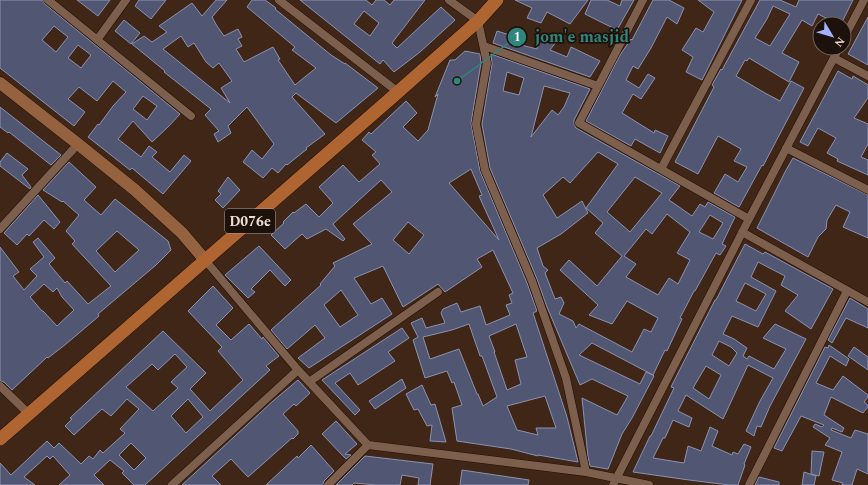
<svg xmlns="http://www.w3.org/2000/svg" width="868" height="485" font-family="Spectral,serif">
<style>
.building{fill:#515773;stroke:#8b91b0;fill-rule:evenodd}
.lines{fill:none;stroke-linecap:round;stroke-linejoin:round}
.street-casing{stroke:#250e02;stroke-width:9}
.secondary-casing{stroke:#250e02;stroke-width:13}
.primary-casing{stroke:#250e02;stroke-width:14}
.street{stroke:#7d5f4e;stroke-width:8}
.secondary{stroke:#95623f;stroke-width:12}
.primary{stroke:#ae6531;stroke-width:13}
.labels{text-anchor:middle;stroke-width:3.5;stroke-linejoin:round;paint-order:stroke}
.shield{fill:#1d120b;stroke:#afa097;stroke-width:1}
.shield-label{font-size:14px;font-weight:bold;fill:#eeddd3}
.leader{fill:none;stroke:#30857d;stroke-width:1.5}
.callout-dot{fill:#30857d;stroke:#1d120b;stroke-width:1.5}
.mark-label{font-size:12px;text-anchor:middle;font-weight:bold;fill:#fff}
.callout-label{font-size:16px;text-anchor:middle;font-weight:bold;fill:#30857d;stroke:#1d120b;stroke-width:3.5;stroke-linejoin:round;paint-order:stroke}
</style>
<rect width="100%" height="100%" fill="#3f2616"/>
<path class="building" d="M0,0H43L45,4L180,114L168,127L152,142L133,121L118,139L141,157L149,146L157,152L152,157L170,172L184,155L191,161L163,194L132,168L130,170L88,137L98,124L99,125L113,106L126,92L113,81L97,101L79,87L68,99L85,112L74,126L0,68ZM54,26L68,37L56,52L42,40ZM78,45L91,55L81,68L68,58ZM143,96L157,106L147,120L133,109Z
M77,0H110L98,16Z
M139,0H166L151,19L135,6Z
M216,0H227L212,17L217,26L224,36L238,29L242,37L238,39L242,46L236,49L244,62L273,47L280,59L278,60L295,85L316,68L292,50L295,47L247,7L252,0H265L276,8L275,9L331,55L345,64V63L378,88L336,123L296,93L292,97L325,134L306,148L307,149L287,165L286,164L278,173L272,168L263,178L243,162L252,150L262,159L274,144L247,107L228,126L231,133L218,142L214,134L219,131L205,115L211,109L164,72L165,71L132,44L144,36L152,42L167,32L159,26L192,3L202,16ZM181,36L188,47L194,43L206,62L213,68L219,63L232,81L221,88L230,103L163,49Z
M300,0H366L372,5L376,0H384L390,5L394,0H425L392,43L397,48L441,7L455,20L420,52L394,72L383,60L380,64ZM364,11L379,23L370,36L354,24Z
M515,0H588L570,24L547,12L541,23L527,18L532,8Z
M591,0H607L620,6L622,0H634L617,30L585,14Z
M653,0H669L684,8L677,24L667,17L651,48L638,69L633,66L626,80L639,88L648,74L655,78L641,99L633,94L622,113L654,133L655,130L668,136L660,153L635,139L631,146L586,121L620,55L631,39L632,40Z
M698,0H742L702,80L686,72L693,57L682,50L696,28L703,32L714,12Z
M760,0H780L796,7L799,0H853L841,24H838L818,14L812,26L802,20L782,53L799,62L789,82L749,58L747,61L745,60L736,76L765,93L780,101L791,81L804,88L763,166L762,165L739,207L714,193L725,174L738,182L747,167L734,161L741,149L718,136L698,174L675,162L714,87L712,85L721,69L722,70ZM773,6L790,14L770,46L755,38L767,19Z
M868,17V65L848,54Z
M124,20L140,33L131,44L115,31Z
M497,31L523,39L521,45L537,49L538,42L545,34L556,42L550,50L567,57L571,47L600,61L590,77L493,43Z
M465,51L480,54L481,63L471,123L480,171L527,283L537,311L533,313L567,417L578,462L538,455V456L511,449L457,441L452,408L462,405L454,382L452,383L447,371L425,378L413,340L418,337L411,323L422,318L426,328L445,323L441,313L443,309L457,303L461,312L480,306L486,325L510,315L506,305L512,303L509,295L513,293L493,250L477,259L482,267L445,292L438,284L403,307L383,266L354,278L371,304L382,298L392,314L309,368L298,358L325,338L315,325L287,349L271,330L321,285L320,284L335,266L333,263L372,244L353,224L392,192L381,180L333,224L345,239L343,241L326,229L307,239L302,234L285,249L271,235L284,223L283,222L293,212L294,213L306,204L319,217L333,203L319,187L343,165L359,182L380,164L372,155L376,152L362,140L369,132L371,134L406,101L417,113L403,127L418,141L428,130L438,94L435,97L450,60H455ZM471,169L482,195L479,196L499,240L449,183ZM408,222L424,235L409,254L393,240ZM341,290L358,315L340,327L324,305ZM469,324L480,356H482L497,397L483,406L478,394H477L459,349L430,359L423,337L452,330ZM516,324L527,357L515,360L521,384L507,390L494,352H495L489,336ZM545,396L556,428H536L538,435L517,430L507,406Z
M491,54L590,89L574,120V124L576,128L680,186L669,200L692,216L700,204L705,207L708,202L735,217L722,244L726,246L720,255L716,253L695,291H694L680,318L682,319L667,351L665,350L653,375L654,376L632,418L622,434L608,469L590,466L588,457L582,398L617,415L628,396L592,379L580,385L547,307L537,279L490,168L482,124L492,64ZM507,72L524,78L519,95L503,91ZM544,86L570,93L564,107L558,115L552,110L531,137ZM598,152L618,164L586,208L603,223L595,233L622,256L597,286L569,260L560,270L598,305L589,315L612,324L627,301L658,318L651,332L644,329L632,352L579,324L576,328L573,321L559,314L564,303L561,297L555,299L545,273L548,270L543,266L537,248L561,234L588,213L582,201L557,218L543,195L563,177L570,183ZM635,177L662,193L630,232L607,212ZM667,214L690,232L677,253L690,260L678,284L669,278L658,295L626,277L636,264L624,256L646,229L652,234ZM710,215L723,223L713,239L699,232ZM592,343L653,375L646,372L640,384L579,355Z
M838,71L852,79L853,76L868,85V98L854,118L868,124V144L861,157L868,160V175L837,161L838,159L827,153L836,138L818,128L808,146L800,142Z
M0,107L61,155L51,165L9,132L8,133L0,127Z
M7,153L28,169L22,175L31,187L30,189L0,166V162Z
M793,158L868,195V238L843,227L850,212L836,205L827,220L826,229L818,237L808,257L757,228L785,172Z
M69,162L96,187L84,200L101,215L115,199L168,241L171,250L156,265L98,314L99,316L66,344L48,358L47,357L12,390L4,382L0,381V247L19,272L13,276L24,290L37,276L30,269L44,257L33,242L38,238L55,258L49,264L65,283L67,281L88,304L111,286L72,244L75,241L66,231L79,215L63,201L62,202L43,190ZM117,231L139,250L115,272L96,251ZM44,284L53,292L57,288L62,297L74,310L57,326L43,311H42L30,297Z
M228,177L240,190L223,208L215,200L221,194L218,191Z
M38,195L60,222L54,229L44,220L29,236L27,234L17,245L4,233Z
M745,244L763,254L765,252L833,289L811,329L785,311L798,295L781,285L785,276L758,262L751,277L776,291L758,327L732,316L723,334L734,339L747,348L743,356L747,359L749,356L774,369L786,349L763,338L775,324L806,339L770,406L761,427L757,426L754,436L746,431L760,401L773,378L748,365L723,419L686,395L678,411L692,418L689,427L673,420L665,438H663L653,458L684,463L688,446L701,451L710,427L718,431L712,446L732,455L733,452L738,454L744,444L751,447L744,464L745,465L738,485H729L689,480L633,472L650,436H651L674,388L671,387L715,300H716ZM745,283L766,294L756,311L736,301ZM719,341L731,347L737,353L729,366L712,355ZM706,366L721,375L709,399L693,388Z
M259,246L291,280L285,286L270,270L251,289L255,292L248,298L225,275Z
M213,286L233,308L216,325L231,340L249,324L262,339L263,337L279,356L266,366L270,370L145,485H134L122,473L124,471L110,460L94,475L104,485H59L70,475L53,456L50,459L47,456L24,477L35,485H0V463L11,475L47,441L54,448L59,443L81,464L89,456L93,459L100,450L103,453L125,433L120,429L139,409L127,399L111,416L102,409L74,435L65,426L72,419L70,418L163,331L206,373L190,389L210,411L243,380L218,351L222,347L188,311ZM175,354L187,367L171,382L178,388L153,411L126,387L152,364L158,370ZM188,399L203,417L186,433L171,416ZM131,443L146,458L134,470L119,455Z
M850,298L868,309V328L846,318L832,343L828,340Z
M402,328L409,338L388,352L395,361L358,385L350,373L335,383L360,410L355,415L322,380Z
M829,345L849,359L846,366L830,356L816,383L833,390L843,376L868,395V397L864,402L868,405V407L863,413L831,397L824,415L844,428L842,432L832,428L831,430L851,438L855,430L868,434V474L857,469L852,485H842L843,483L832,480L842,452L825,445L830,438L813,427L815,424L822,427L824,425L801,416L782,451L774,448L825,347L828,348Z
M854,347L868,357V370L848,356Z
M402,379L406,388L375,409L369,401Z
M298,380L310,393L296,406L294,404L283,414L298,431V434L293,439L292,438L248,477L231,459L212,476L221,485H182L273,401Z
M422,385L431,405L435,404L446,442L430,441L432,425L427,426L418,409L414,410L406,394Z
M336,421L357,444L345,454L351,455L346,459L322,434Z
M311,445L334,471L324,481L323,485H266L297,456L298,458Z
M812,451L824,452L819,476L811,474Z
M365,456L433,464L430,485H418L419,478L402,475L400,485H377L354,483L352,485H336Z
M462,470L529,480L528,485H460Z
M804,472L816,476L814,485H802Z
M759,477L779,482V485H755Z"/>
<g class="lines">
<g class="street-casing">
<path id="street" d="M48,0L191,116
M279,0L398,92
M449,0L478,21L487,63L476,124L485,170L532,281L566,378L586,472
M643,0L579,123L749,219
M844,38L864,0
M97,40L126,0
M484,46L598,86
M834,58L868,76
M786,148L868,190
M661,169L751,0
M0,229L78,144
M742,232L868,302
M205,260L298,370L368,445L586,472L649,485
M309,382L438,292
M0,386L29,414
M172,485L298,370
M328,485L368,445
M613,485L749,219L839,48
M749,485L847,291"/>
</g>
<g class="secondary-casing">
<path id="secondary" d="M0,83L78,144L135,190L182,233L205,260"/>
</g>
<g class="primary-casing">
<path id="primary" d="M0,439L398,92L478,21L497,0"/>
</g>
<use href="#street" class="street"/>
<use href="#secondary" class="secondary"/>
<use href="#primary" class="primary"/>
</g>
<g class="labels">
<rect class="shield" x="225" y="209" width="50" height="24" rx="3"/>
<g class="shield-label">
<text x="250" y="226">D076e</text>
</g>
</g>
<path class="leader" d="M457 81L517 37"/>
<g class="callout-dot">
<circle cx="457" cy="81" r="4"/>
<circle cx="517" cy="37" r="10"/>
</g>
<g class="mark-label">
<text x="517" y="41">1</text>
</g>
<g class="callout-label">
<text x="582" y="42">jom'e masjid</text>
</g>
<g transform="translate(832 36) rotate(128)"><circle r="19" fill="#1d120b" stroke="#71635b"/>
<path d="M0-3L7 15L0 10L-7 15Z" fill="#a4b2fc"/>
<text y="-6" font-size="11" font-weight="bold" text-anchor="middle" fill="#eeddd3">N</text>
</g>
</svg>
